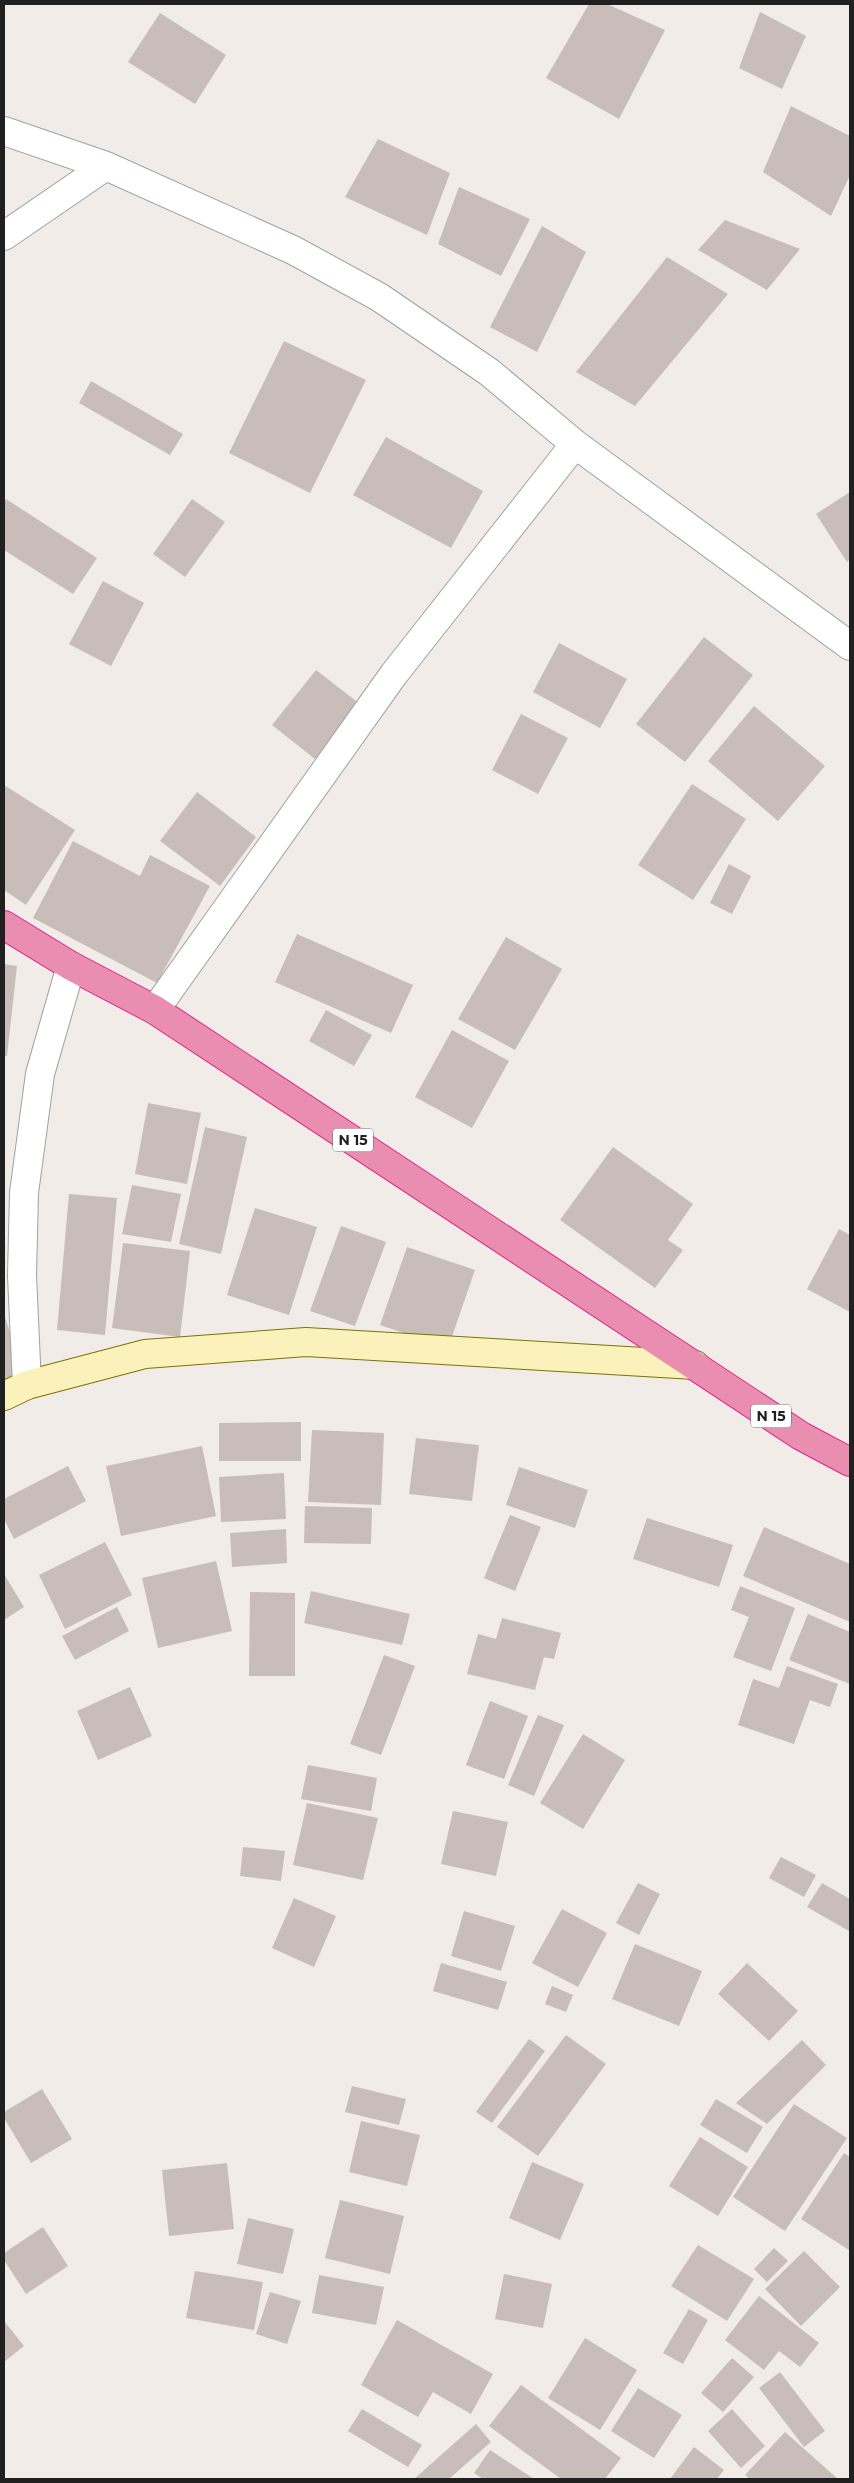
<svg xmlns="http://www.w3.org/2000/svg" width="854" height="2483" font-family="Montserrat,sans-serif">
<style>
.building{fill:#c9bdba}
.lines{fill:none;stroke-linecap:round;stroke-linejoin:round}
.street-casing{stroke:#a1a1a1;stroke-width:30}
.secondary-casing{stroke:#7c7203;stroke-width:30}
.highway-casing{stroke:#df2488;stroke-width:30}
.street{stroke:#fff;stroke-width:28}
.secondary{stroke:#fbf2bb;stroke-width:28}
.highway{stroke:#e98eb0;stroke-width:28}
.labels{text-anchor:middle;stroke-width:5;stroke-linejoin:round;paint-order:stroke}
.shield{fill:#fff;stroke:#636363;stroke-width:1}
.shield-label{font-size:14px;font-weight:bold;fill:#202020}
</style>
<rect width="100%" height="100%" fill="#f1ece7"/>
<path class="building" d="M589,4H607L665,30L619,119L546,78Z
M760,12L806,36L782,89L739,68Z
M160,13L226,55L195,104L128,62Z
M791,106L850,136V175L831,216L763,172Z
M378,139L450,173L427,235L345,197Z
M459,187L530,219L501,276L438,244Z
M725,220L800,249L767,290L698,250Z
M542,226L586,252L537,352L490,327Z
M667,257L728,294L635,406L576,372Z
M284,341L366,380L310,493L229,453Z
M91,381L183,434L170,455L79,403Z
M386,437L483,491L451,548L353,495Z
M850,492V559L847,562L816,514Z
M6,499L97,558L73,594L4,550V502Z
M192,499L225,522L185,577L153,554Z
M103,581L144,603L111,666L69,644Z
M704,637L753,675L685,762L636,724Z
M559,643L627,679L600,728L533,692Z
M316,670L360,704L315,759L272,725Z
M754,706L825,766L778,821L708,761Z
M521,714L568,738L538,794L492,770Z
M692,784L746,819L693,900L638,865Z
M4,785L75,830L26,905L4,890Z
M197,792L256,837L220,886L160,841Z
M73,841L140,876L150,855L210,886L157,983L33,918Z
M729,864L751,876L732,914L710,903Z
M297,934L413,985L391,1033L275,982Z
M506,937L562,969L515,1050L458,1019Z
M4,964L17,966L7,1056H4Z
M326,1010L372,1035L354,1066L309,1041Z
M452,1030L509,1061L472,1128L415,1097Z
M148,1103L201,1113L187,1184L135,1174Z
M205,1127L247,1137L221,1254L179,1244Z
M613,1147L693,1204L668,1240L683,1250L655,1288L560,1220Z
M132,1185L181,1194L171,1242L122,1234Z
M69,1194L117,1198L105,1335L57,1330Z
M255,1208L317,1227L289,1315L227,1295Z
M341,1226L386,1242L355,1326L310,1311Z
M839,1229L850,1235V1312L807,1289Z
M123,1243L190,1251L180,1337L112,1328Z
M407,1247L475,1270L448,1348L380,1325Z
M4,1314L23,1372L4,1379Z
M301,1422V1461H219V1423Z
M312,1430L384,1433L381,1505L308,1502Z
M416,1438L479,1445L472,1501L409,1494Z
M202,1446L216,1516L121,1536L106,1466Z
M68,1466L86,1501L14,1539L4,1519V1499Z
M519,1467L588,1490L575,1528L506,1505Z
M284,1473L286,1519L221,1522L219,1477Z
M305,1506L372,1508L371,1544L304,1543Z
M510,1515L541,1527L515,1591L484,1578Z
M647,1518L733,1545L719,1587L633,1559Z
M764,1527L850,1564V1622L743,1576Z
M286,1529L287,1563L232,1567L230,1533Z
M105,1542L132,1595L65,1629L39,1575Z
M216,1561L232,1631L158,1648L142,1578Z
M4,1574L24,1607L4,1620Z
M740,1586L795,1608L771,1671L733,1657L749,1617L731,1610Z
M311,1591L410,1614L402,1645L304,1623Z
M250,1592L295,1593V1676H249Z
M117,1607L129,1631L75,1660L62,1636Z
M808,1614L850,1632V1684L789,1660Z
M502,1618L561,1633L554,1659L544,1657L535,1690L467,1674L478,1634L496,1639Z
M384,1655L415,1666L381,1755L350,1744Z
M787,1666L838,1684L830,1707L810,1700L794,1744L738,1725L753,1679L779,1688Z
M130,1687L152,1736L98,1760L77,1711Z
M490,1701L528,1716L504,1779L466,1765Z
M538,1715L564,1725L534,1796L508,1785Z
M583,1734L625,1760L583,1829L540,1803Z
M308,1765L377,1778L371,1811L301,1799Z
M307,1803L378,1818L363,1880L293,1865Z
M453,1811L508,1822L496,1876L441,1864Z
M243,1847L285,1851L281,1881L240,1876Z
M781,1857L816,1875L804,1897L769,1878Z
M638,1883L660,1894L639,1935L616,1923Z
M822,1883L850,1899L849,1931L807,1907Z
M294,1898L336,1916L314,1967L272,1948Z
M562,1909L607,1933L578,1987L532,1963Z
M464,1911L515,1926L501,1971L451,1956Z
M635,1944L702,1971L679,2026L612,1999Z
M441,1963L507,1982L498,2010L433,1991Z
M747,1963L798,2011L769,2041L718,1994Z
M552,1986L573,1995L566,2012L545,2004Z
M566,2035L606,2064L538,2156L497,2127Z
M529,2039L545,2051L492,2123L476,2112Z
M802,2040L826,2065L767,2124L736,2103Z
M352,2086L406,2099L399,2125L345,2112Z
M42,2089L72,2139L31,2163L4,2118V2112Z
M716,2099L763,2127L747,2153L700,2125Z
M794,2104L847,2138L785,2231L733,2197Z
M361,2121L420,2135L407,2186L349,2172Z
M700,2137L748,2167L718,2216L669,2186Z
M844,2153L850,2157L849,2250L801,2219Z
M532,2162L584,2184L560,2240L509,2218Z
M227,2163L234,2229L169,2236L162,2170Z
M340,2200L404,2216L390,2274L325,2258Z
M248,2218L294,2229L283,2274L237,2264Z
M43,2227L68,2266L26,2294L4,2260V2253Z
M698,2245L754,2279L727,2321L671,2286Z
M774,2248L788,2261L767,2282L754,2269Z
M804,2251L840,2287L801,2326L765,2289Z
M195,2271L263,2282L254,2330L186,2318Z
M504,2274L552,2284L543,2328L495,2319Z
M319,2275L384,2287L376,2325L312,2313Z
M270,2292L301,2301L287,2344L256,2334Z
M759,2296L819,2343L800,2367L779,2351L764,2370L725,2340Z
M689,2309L708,2320L683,2364L663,2353Z
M397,2320L493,2374L471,2414L433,2392L418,2417L361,2385Z
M4,2321L24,2346L4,2362Z
M585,2338L637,2370L600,2430L548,2398Z
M732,2358L754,2377L723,2412L701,2393Z
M780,2372L825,2431L804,2447L759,2388Z
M521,2385L621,2458L605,2479H561L489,2426Z
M638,2388L682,2415L654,2458L611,2431Z
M362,2409L422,2445L408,2467L348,2431Z
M732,2409L765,2446L741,2468L708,2431Z
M476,2424L491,2442L449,2479H414Z
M785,2432L838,2479H750L745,2475Z
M694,2447L724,2470L717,2479H670Z
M490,2450L534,2479H483L474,2473Z"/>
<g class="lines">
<g class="street-casing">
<path id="street" d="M4,131L106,166L293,250L379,297L489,372L575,444L850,646
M4,236L106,166
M155,1010L394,674L575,444
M27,1385L22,1276L24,1193L40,1074L71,966"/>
</g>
<g class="secondary-casing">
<path id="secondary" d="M4,1396L27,1385L145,1354L306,1342L695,1365"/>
</g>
<g class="highway-casing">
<path id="highway" d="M4,925L71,966L155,1010L801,1436L850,1462"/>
</g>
<use href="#street" class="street"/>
<use href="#secondary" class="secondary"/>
<use href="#highway" class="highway"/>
</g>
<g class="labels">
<g class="shield">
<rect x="333" y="1128.5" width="40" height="23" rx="4"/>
<rect x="751" y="1404.5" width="40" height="23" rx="4"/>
</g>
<g class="shield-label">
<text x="353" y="1145">N 15</text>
<text x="771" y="1421">N 15</text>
</g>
</g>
<rect width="854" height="2483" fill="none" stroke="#202020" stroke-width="10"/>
</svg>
